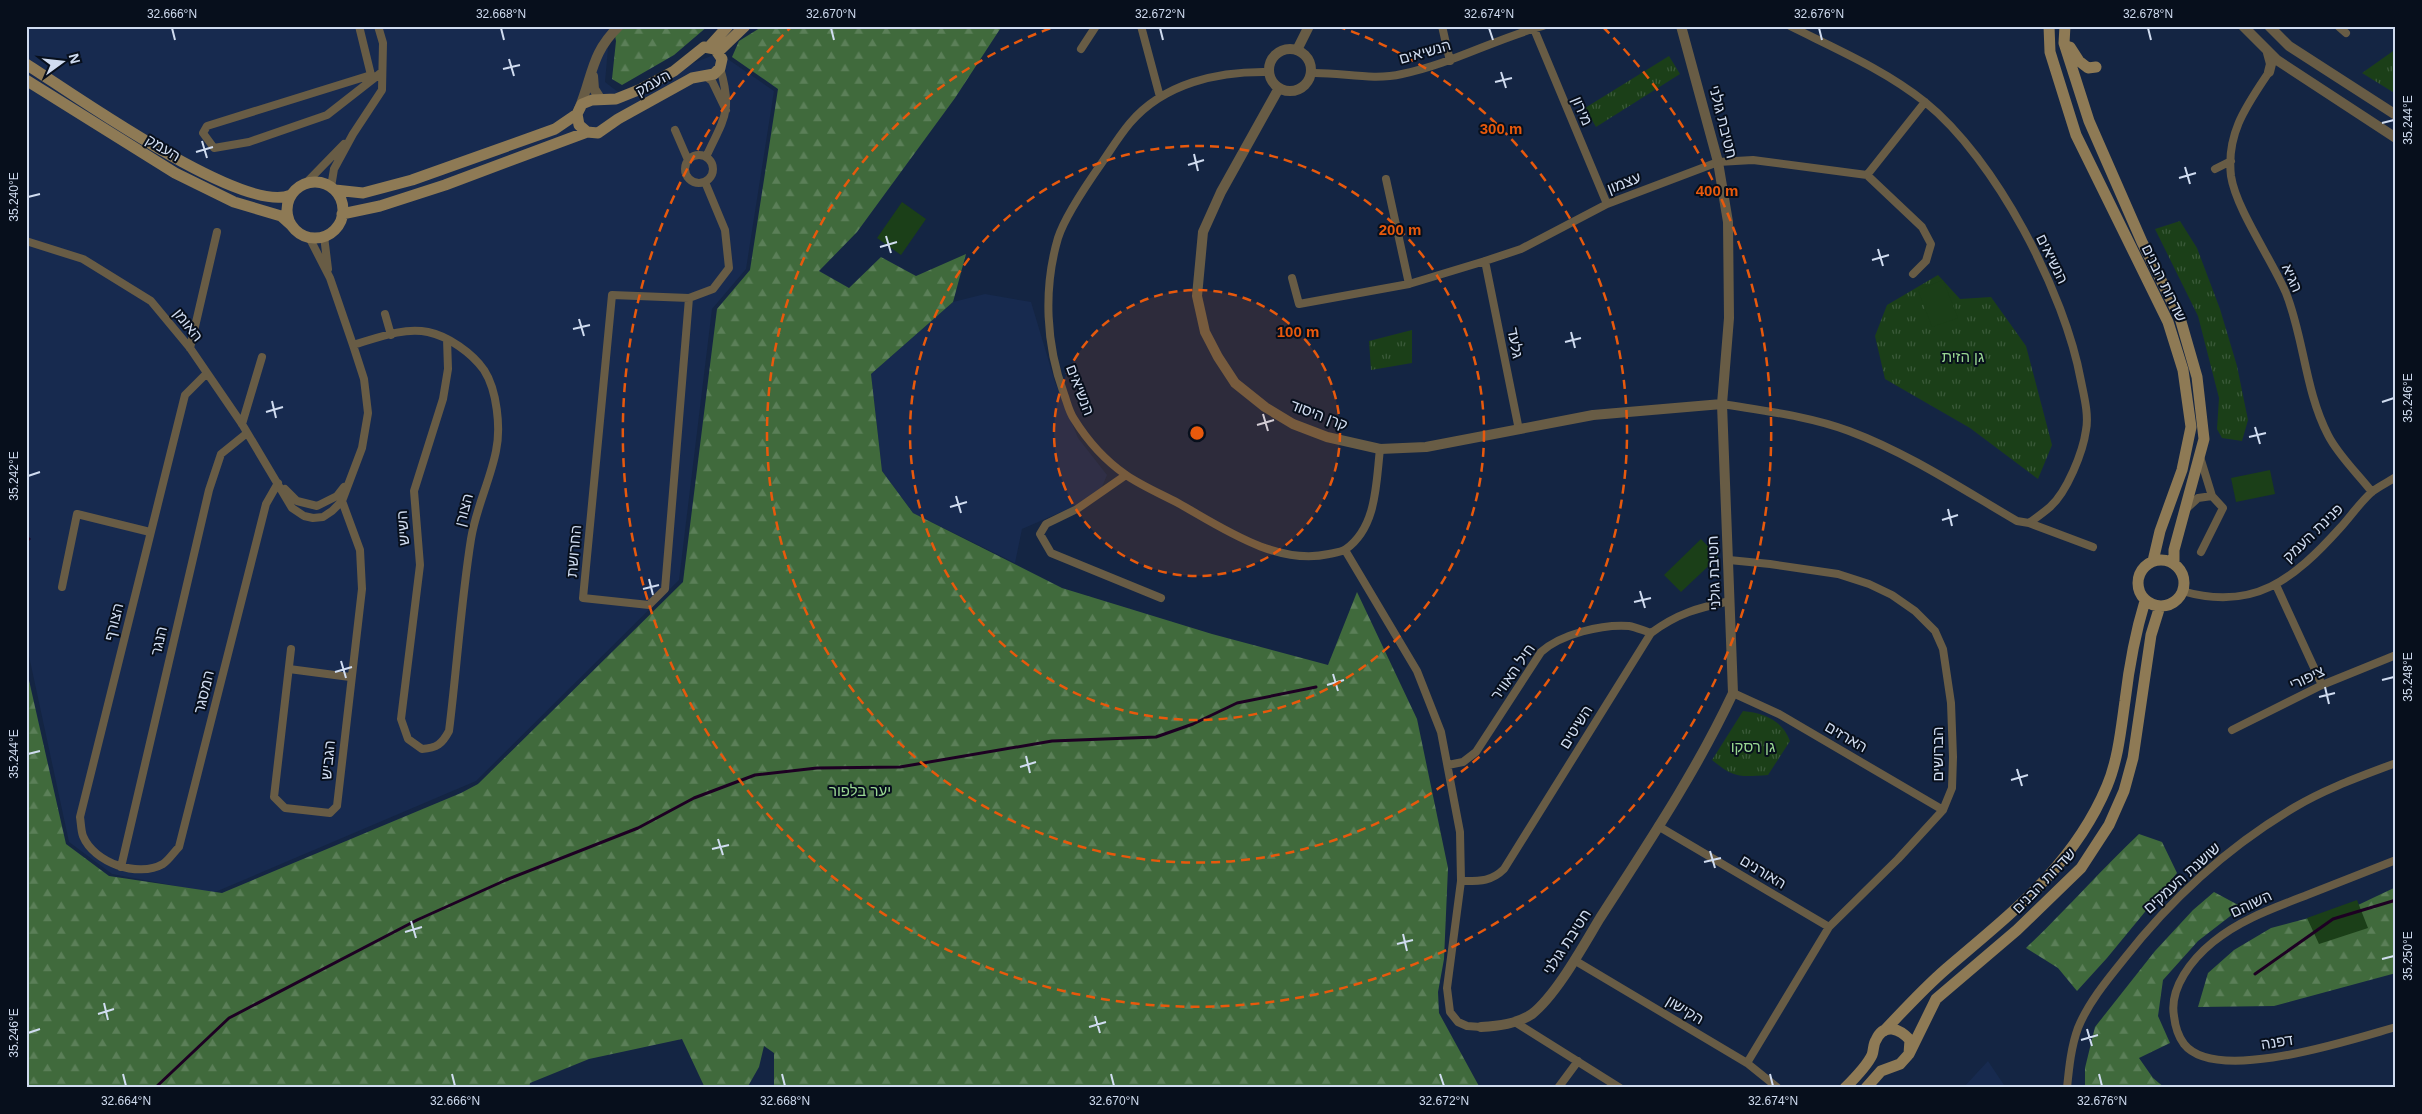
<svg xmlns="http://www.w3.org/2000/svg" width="2422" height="1114" font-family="Arial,Heebo,sans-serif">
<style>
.built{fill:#172a4f}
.grass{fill:url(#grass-tufts)}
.forest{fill:url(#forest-firs)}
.garden{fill:#1b3f18}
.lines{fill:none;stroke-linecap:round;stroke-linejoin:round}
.stream{stroke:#1d0022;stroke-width:3}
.minor{stroke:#685c45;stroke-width:8}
.tertiary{stroke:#685c45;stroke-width:10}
.secondary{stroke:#8e7a55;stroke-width:11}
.ticks{fill:none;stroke:#d0dcf0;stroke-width:2}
.ring{fill:none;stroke:#e8590c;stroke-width:2.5;stroke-dasharray:9 6}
.labels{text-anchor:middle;stroke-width:4;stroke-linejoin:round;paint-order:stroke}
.street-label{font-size:15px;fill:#d0dcf0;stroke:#070f1c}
.park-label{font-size:15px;fill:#9ad892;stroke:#070f1c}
.centre{fill:#e8590c;stroke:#070f1c;stroke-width:2.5}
.ring-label{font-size:15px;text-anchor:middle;font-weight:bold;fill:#e8590c;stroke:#070f1c;stroke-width:4;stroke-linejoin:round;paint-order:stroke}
.neatline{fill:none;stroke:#d0dcf0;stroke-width:2}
.ticks-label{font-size:12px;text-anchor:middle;fill:#d0dcf0}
</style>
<defs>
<pattern id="grass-tufts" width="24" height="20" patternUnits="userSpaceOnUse" patternTransform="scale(1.25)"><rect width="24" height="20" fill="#1b3f18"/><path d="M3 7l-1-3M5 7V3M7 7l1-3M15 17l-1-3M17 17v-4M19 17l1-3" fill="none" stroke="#3b5a3a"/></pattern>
<pattern id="forest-firs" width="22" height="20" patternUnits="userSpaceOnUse" patternTransform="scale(1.25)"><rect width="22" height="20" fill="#406a3c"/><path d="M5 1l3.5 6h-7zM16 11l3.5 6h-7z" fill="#5b7f58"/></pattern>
</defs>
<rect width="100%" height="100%" fill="#142543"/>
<path class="built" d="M26,26H610L605,82L618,92L719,53L774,91L746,269L712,309L679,580L476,781L213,893L112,874L69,842L26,642Z
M985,294L1031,302L1055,382L1078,438L1107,475L1098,496L1022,529L1015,563L913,513L882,471L871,374L953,302Z
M1988,1061L2006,1088H1963Z"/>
<path class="grass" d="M2396,49V94L2362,73Z
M1669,56L1680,74L1596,127L1585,108Z
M2180,221L2197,248L2220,309L2237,366L2248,420L2242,441L2222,438L2217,429L2219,398L2198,316L2155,229Z
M1938,275L1960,299L1991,297L2026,346L2052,445L2038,479L1970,428L1885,379L1875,336L1887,305Z
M1412,330V363L1371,370L1369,341Z
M1743,711C1764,713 1782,720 1790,741L1768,775C1739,777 1734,778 1712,760Z"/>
<path class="forest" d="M613,26H708L674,55L622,85L612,79L616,41Z
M763,26H1002L955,98L857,232L819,271L849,288L881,257L916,276L966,254L953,302L871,374L882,471L913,513L1062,588L1212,634L1328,665L1357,592L1417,719L1448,868L1444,959L1438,992L1439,1013L1480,1088H774V1053L764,1046L759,1067L747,1088H705L682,1039L589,1059L530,1083L529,1088H26V667L66,844L109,876L222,893L461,793L478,784L683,582L717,309L750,270L778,89L732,57L739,41Z
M2139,834L2162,842L2177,873L2107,958L2077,991L2058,968L2026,948C2065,911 2100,871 2139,834Z
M2396,887V973L2274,1006L2198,1007L2208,973L2234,950L2271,928L2358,905Z
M2214,892L2242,907L2198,941L2163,980L2158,1016L2170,1043L2139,1058L2153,1078L2165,1088H2085V1068L2095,1027L2155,951L2193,910Z"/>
<path class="garden" d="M902,202L926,219L901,255L877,238Z
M1943,280L1958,318L1932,327L1918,290Z
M2270,470L2275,494L2236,502L2231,478Z
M1701,539L1718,557L1681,592L1664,575Z
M2357,900L2368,928L2319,944L2307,918Z"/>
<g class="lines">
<path class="stream" d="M26,538L29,539
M2255,974L2333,919L2396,900
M155,1088L229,1018L417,920L506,880L638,828L694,798L755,775L817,768L900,767L1052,741L1156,737L1193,724L1237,703L1316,687"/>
<path class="minor" d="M359,26L371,75L207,126L203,133L214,148L249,142L327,115L382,72
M1141,26L1160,97
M1442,26L1450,61
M1790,26C1836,49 1885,70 1925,102C1996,159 2065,293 2081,381C2084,396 2089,415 2086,430C2083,452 2067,492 2050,507C2043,513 2036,518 2029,523L2093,547
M2338,26L2346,33
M1534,29L1607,204
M1081,49L1096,26
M1269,72C1218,71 1164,83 1130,123C1119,136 1110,151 1101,164C1087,184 1065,216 1058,238C1043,289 1046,345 1064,394C1067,402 1069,412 1074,419C1087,440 1106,461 1126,475C1142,486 1161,494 1178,503C1221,527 1276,566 1329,554C1334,553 1342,552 1346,549C1377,527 1376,483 1380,449
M2269,72C2247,105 2226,133 2231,176C2236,209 2272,260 2286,293C2304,338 2305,391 2328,435C2338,455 2358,474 2372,492
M1311,73C1341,72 1372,81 1402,74C1451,64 1495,39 1543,26
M704,75L712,81L726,110
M675,130L688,160
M685 169a14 14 0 1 1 28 0a14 14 0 1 1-28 0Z
M706,157C724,118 733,112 720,68
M2215,169L2231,161
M1867,175L1925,102
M1386,179L1409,284
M305,184L344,144
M331,187L334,169L353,134L382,90L383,43L378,26
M324,236L328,269
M26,241L83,259L151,301L190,348L242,424L292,508L304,516L313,518L323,517L332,511L342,501L362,448L368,413L364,379L353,345L330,278L309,237
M1485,261L1519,430
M1292,278L1299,304L1409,284L1485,261L1521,249L1607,204L1718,162L1753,160L1867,175L1922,227L1931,244L1926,261L1913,274
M689,298L665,589L649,605L583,598L612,295L689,298L713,289L729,268L725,230L705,182
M385,314L391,335
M353,345C377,338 403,327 428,332C448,336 472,353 484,370C497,390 501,428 496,451C490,481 476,508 471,539C461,602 457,667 449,731C442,744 437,748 422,749L408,739L401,719L420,565L414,491L443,399L448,369L447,339
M190,348L217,232
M206,374L185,395L80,817C81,823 81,831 83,836C94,863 138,878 163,864C169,860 174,852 179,847L266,504L278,483
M1722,404C1764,411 1809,416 1849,431C1908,453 1962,489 2017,521L2029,523
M242,424L262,357
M2200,457L2212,496
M1126,475L1077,509L1046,524L1040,534L1051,553L1161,598
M285,489L297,501L317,506L337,496L344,487
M2186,509L2198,498L2212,496L2223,508L2201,552
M1345,550L1417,671L1441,732L1460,832L1461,881L1447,988L1450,1012L1458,1022L1467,1026L1481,1027
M1729,560L1770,564L1838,574L1869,584L1892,595L1915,611L1935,631L1943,649L1951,703L1953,757L1952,788L1943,810L1898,859L1829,927L1747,1063
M2276,585L2322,685
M62,587L77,514L150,532
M2182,591C2254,612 2294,579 2340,528C2351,516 2361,501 2373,491C2380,486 2388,482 2396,477
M291,649L274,797L285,808L330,813L337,806L362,589L360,550L342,501
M289,669L350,677
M1733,693L1779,714L1943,810
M2232,730L2322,685L2396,655
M1448,765L1463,762L1476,752L1541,652C1561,634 1602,624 1629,626C1636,627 1644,631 1651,633
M1658,826L1829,927
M2396,860C2366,872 2337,883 2307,895C2274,908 2241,919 2213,942C2192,959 2169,988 2174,1016C2175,1025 2178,1036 2184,1044C2216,1085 2353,1039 2396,1027
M121,867L209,490L221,454L247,433
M1461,881C1479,881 1491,882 1504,869L1651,633C1678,613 1698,608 1730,601
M1574,960L1747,1063L1778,1088
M1515,1022L1620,1088
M1558,1088L1578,1061
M2067,1088C2069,1068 2071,1047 2078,1028C2088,1003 2107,980 2124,959C2171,899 2229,846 2295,807C2327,788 2362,776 2396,763"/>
<path class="tertiary" d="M2243,26L2277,60L2396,138
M2269,26L2289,46L2396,115
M1269 70a21 21 0 1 1 42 0a21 21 0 1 1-42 0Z
M1297,50L1309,26
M2268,53L2271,64L2269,72
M593,76L594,89L601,100
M1279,88L1221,192L1203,232L1197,296L1205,332L1218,357L1235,383L1265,407L1293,424L1327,437L1380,449L1426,447L1593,415L1722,404
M579,109C593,75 591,53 619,26
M1481,1027C1498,1026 1517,1024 1532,1014C1557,994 1583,946 1600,918C1647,845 1696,772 1733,693L1722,404L1729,318L1728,222L1718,162L1681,26"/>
<path class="secondary" d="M2049,26L2050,52L2076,135L2168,322L2183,370L2191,427L2182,470L2160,531L2153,561
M2065,26L2064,43L2089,121L2142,242L2180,318L2197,377L2204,439L2174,550V564
M704,47L715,49L722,59L720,68L714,74L692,78L618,119L598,133L587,132L579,125L577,114L582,104L592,100L616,99L641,89L674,71Z
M709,47L728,26
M2070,47L2079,61L2088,68L2096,67
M718,52L745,26
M26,64C72,93 244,216 291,195
M26,80L175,173L234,202L281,216L291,225
M287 210a28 28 0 1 1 56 0a28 28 0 1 1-56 0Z
M335,190L363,193L412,180L555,129L577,114
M342,214L380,206L445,185L587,132
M2138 583a23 23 0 1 1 46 0a23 23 0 1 1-46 0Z
M1884,1031C1904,1010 1924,988 1946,969C2010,914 2073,867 2107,786C2118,760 2121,729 2125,701C2129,667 2135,634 2145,601
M1909,1054L1936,999L2017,930L2081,868L2109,825L2124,791L2133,758L2151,635L2160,606
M1845,1088C1854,1079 1867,1066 1872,1055C1874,1050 1873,1044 1876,1040C1884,1022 1900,1029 1910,1040L1909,1054L1900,1064L1881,1071L1866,1088"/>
</g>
<path class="ticks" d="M172,28L175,40M501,28L504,40M831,28L834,40M1160,28L1163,40M1489,28L1493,40M1819,28L1822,40M2148,28L2151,40M509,59L514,76M503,69L520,65M1501,72L1506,88M1495,82L1512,78M2382,123L2394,120M202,141L207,158M196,152L213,147M1194,154L1198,171M1188,165L1204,160M2185,167L2190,184M2179,178L2196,173M28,197L40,194M886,236L891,253M880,247L897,242M1878,249L1883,266M1872,260L1889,255M579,319L584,336M573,329L590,325M1571,332L1575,348M1565,342L1581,338M272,401L276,418M2382,402L2394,398M266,412L283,407M1263,414L1268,431M1257,425L1274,420M2255,427L2260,444M2249,437L2266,433M28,476L40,472M956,496L961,513M950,507L967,502M1948,509L1952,526M1942,520L1958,515M649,579L653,595M643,589L659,585M1640,591L1645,608M1634,602L1651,598M341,661L346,678M335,672L352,667M1333,674L1338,691M2382,680L2394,677M1327,685L1344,680M2325,687L2329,704M2319,697L2335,693M28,754L40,751M1026,756L1030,773M1020,767L1036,762M2017,769L2022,786M2011,780L2028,775M718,839L723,855M712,849L729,845M1710,851L1715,868M1704,862L1721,858M411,921L416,938M405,932L422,927M1403,934L1407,951M1397,944L1413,940M2382,959L2394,956M104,1003L108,1020M98,1014L114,1009M1095,1016L1100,1033M1089,1027L1106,1022M2087,1029L2092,1046M28,1033L40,1029M2081,1040L2098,1035M123,1074L126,1086M452,1074L455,1086M782,1074L785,1086M1111,1074L1114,1086M1440,1074L1444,1086M1770,1074L1773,1086M2099,1074L2102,1086"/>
<circle cx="1197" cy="433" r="143" fill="#e8590c" fill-opacity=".12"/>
<g class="ring">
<circle cx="1197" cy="433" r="143"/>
<circle cx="1197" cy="433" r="287"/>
<path d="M1337 26A430 430 0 1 1 1057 26"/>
<path d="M1603 27A574 574 0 1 1 791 27"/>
</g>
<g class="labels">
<g class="street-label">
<text transform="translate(1425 52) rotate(-16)" y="5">הנשיאים</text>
<text transform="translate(653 83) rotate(-29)" y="5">העמק</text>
<text transform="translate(1582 111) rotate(67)" y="5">מירון</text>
<text transform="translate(1723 122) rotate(76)" y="5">חטיבת גולני</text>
<text transform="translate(163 148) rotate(31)" y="5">העמק</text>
<text transform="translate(1624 183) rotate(-21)" y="5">עצמון</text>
<text transform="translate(2052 259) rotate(64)" y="5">הנשיאים</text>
<text transform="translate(2292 278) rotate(66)" y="5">הגיא</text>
<text transform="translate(2164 283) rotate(64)" y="5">שדרות הבנים</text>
<text transform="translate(188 325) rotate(51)" y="5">האומן</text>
<text transform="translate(1515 343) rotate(79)" y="5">גלעד</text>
<text transform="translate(1080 390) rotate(69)" y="5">הנשיאים</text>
<text transform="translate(1319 415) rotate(21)" y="5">קרן היסוד</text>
<text transform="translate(464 510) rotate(-75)" y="5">הצורן</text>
<text transform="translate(403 528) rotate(-94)" y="5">השיש</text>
<text transform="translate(2313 533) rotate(-44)" y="5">פנינת העמק</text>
<text transform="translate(574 551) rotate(-85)" y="5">החרושת</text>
<text transform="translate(1714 573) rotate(-92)" y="5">חטיבת גולני</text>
<text transform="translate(114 622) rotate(-76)" y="5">הצורף</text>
<text transform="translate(159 641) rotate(-77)" y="5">הנגר</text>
<text transform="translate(1513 672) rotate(-55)" y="5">חיל האוויר</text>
<text transform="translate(2307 678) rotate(-25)" y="5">ציפורי</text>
<text transform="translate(204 692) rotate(-76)" y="5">המסגר</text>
<text transform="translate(1576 727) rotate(-58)" y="5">השיטים</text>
<text transform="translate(1846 737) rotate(30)" y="5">הארזים</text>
<text transform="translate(1938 754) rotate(-90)" y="5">הברושים</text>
<text transform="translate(328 760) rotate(-84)" y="5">הגביש</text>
<text transform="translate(1763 872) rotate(31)" y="5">האורנים</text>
<text transform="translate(2182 878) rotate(-42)" y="5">שושנת העמקים</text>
<text transform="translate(2044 881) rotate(-46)" y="5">שדרות הבנים</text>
<text transform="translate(2251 904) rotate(-25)" y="5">השוהם</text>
<text transform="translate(1567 942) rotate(-57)" y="5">חטיבת גולני</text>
<text transform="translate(1685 1010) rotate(31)" y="5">הקישון</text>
<text transform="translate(2277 1042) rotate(-9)" y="5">דפנה</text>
</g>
<g class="park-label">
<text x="1963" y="362">גן הזית</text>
<text x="1753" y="752">גן רסקו</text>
<text x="860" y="796">יער בלפור</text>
</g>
</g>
<circle cx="1197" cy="433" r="8" class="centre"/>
<g class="ring-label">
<text x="1501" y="134">300 m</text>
<text x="1717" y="196">400 m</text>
<text x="1400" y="235">200 m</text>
<text x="1298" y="337">100 m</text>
</g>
<rect width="2422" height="1114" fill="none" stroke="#070f1c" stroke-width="55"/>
<g transform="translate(62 62) rotate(75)" stroke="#070f1c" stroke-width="4" paint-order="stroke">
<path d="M0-4L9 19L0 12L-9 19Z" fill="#d0dcf0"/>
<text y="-8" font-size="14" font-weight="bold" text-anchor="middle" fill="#d0dcf0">N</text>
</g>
<rect x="28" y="28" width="2366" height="1058" class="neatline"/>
<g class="ticks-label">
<text x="172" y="18">32.666°N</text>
<text x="501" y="18">32.668°N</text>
<text x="831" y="18">32.670°N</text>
<text x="1160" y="18">32.672°N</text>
<text x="1489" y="18">32.674°N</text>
<text x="1819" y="18">32.676°N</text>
<text x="2148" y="18">32.678°N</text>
<text transform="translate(2408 120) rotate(-90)" y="4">35.244°E</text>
<text transform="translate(14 197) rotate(-90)" y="4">35.240°E</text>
<text transform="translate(2408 398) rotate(-90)" y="4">35.246°E</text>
<text transform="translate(14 476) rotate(-90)" y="4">35.242°E</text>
<text transform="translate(2408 677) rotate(-90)" y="4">35.248°E</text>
<text transform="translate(14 754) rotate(-90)" y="4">35.244°E</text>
<text transform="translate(2408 956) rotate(-90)" y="4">35.250°E</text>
<text transform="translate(14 1033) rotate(-90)" y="4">35.246°E</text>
<text x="126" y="1105">32.664°N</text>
<text x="455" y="1105">32.666°N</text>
<text x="785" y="1105">32.668°N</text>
<text x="1114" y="1105">32.670°N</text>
<text x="1444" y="1105">32.672°N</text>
<text x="1773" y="1105">32.674°N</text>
<text x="2102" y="1105">32.676°N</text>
</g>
</svg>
